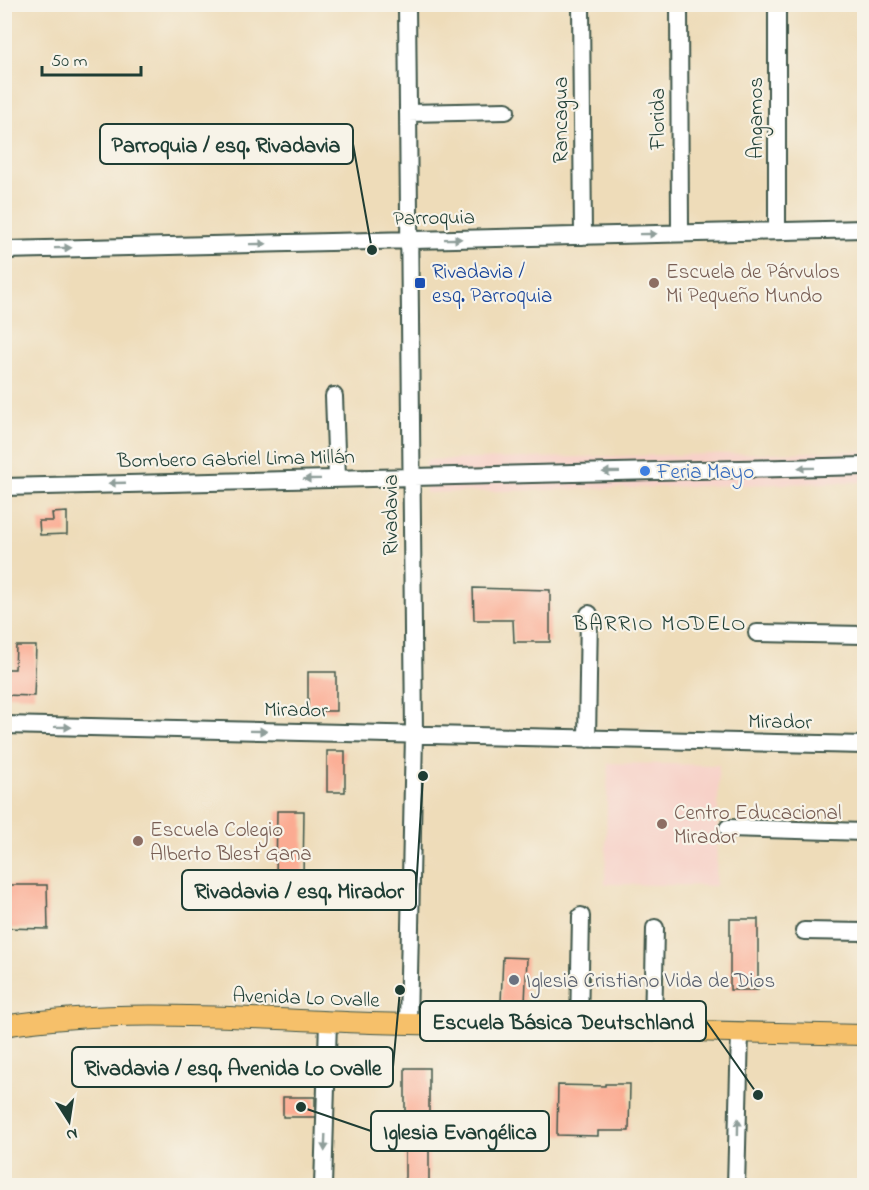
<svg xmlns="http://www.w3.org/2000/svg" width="869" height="1190" font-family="'Indie Flower',sans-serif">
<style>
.built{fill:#f7d1c8}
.building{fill:#fbab92}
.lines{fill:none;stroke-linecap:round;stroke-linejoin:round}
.minor-casing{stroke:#3e5548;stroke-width:20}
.major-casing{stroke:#3e5548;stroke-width:22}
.minor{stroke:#fff;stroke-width:16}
.major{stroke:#f6c06b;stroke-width:20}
.oneway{fill:#8f9e9a}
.transit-dot{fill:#1a4fb4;stroke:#f7f3e8;stroke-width:2}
.education-dot{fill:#8d6e63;stroke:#f7f3e8;stroke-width:2}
.shop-dot{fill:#3f7fe0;stroke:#f7f3e8;stroke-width:2}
.worship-dot{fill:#6b7280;stroke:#f7f3e8;stroke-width:2}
.labels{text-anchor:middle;stroke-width:4.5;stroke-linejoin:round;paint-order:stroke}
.street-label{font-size:21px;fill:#1f3d34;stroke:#f7f3e8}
.transit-label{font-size:21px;fill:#164399;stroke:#f7f3e8;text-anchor:start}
.education-label{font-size:21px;fill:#785e54;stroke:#f7f3e8;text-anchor:start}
.shop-label{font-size:21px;fill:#366cbe;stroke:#f7f3e8;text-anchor:start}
.worship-label{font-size:21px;fill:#5b616d;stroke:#f7f3e8;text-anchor:start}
.neighbourhood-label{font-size:22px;letter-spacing:1.5px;fill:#1f3d34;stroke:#f7f3e8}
.leader{fill:none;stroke:#1f3d34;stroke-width:2}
.callout-dot{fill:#1f3d34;stroke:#f7f3e8;stroke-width:2}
.callout{fill:#f7f3e8;stroke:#1f3d34;stroke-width:2}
.callout-label{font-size:22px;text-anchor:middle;font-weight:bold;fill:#1f3d34}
</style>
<rect width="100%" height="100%" fill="#f7f3e8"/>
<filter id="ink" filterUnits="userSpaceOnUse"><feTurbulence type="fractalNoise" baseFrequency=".0167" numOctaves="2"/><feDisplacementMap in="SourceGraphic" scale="12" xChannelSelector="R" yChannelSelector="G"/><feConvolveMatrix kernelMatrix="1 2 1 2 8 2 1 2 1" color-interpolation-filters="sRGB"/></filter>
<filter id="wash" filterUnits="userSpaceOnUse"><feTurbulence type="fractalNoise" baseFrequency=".008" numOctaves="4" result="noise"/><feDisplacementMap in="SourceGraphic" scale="24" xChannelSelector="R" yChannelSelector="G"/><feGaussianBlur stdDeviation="1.35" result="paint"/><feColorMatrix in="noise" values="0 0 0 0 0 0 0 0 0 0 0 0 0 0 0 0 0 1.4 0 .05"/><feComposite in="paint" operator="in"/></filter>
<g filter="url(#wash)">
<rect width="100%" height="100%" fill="#eedcb9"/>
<path class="built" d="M864,451V482L426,493V460Z
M608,763L719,765L716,886L605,884Z"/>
<g id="blocks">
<path class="building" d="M67,512V534L40,535L39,521H53L52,513Z
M473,588L550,590V642H514L513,620H474Z
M16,646H36L34,696L4,695V669H15Z
M308,672H336V711H308Z
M327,751H345V792H327Z
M277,811H304L303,879H276Z
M4,885H47L48,929L4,928Z
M730,919H758V990H730Z
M503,957L527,958L525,1003L501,1002Z
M405,1068H429V1185H405Z
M605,1084H630L629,1131H598V1136L557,1135L558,1085L605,1086Z
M283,1097H315V1117H283Z"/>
</g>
</g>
<g filter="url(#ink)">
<use href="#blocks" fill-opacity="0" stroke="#3e5548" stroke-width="1.5"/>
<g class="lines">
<g class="minor-casing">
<path id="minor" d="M407,4L414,734L408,1024
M581,4L583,236
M679,4L680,233
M408,113L506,111
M777,231V4
M4,250L864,229
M334,396L337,478
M4,487L864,466
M757,633L864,635
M4,725L864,745
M587,739L589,614
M728,828L864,832
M804,931L864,932
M579,1028L581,916
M653,1030L655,928
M323,1186L328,1021
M736,1186L740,1032"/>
</g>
<g class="major-casing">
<path id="major" d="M4,1026C122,1007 252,1019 371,1023C535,1028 700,1031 864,1035"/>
</g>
<use href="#minor" class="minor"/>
<use href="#major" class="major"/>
</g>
<defs><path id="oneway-solid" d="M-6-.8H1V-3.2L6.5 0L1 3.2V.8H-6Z" transform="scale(1.5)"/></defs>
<g class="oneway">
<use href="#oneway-solid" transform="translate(648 234) rotate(-1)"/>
<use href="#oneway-solid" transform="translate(453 239) rotate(-1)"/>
<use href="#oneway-solid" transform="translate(258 244) rotate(-1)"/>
<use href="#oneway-solid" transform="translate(63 248) rotate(-1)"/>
<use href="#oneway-solid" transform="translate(806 468) rotate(179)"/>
<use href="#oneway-solid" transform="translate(611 472) rotate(179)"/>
<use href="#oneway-solid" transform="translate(312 479) rotate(179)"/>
<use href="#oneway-solid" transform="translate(117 483) rotate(178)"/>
<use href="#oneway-solid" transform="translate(63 727) rotate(1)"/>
<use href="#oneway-solid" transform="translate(258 731) rotate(1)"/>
<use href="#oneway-solid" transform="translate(738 1127) rotate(-89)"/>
<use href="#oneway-solid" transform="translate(325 1143) rotate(92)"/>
</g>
</g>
<rect class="transit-dot" x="414" y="277" width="12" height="12" rx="3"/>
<g class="education-dot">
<circle cx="654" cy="283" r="6"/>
<circle cx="662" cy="824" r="6"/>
<circle cx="138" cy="841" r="6"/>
</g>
<circle class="shop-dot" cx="645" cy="471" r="6"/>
<circle class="worship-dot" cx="514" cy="980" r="6"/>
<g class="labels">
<g class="street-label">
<text transform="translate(755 118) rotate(-90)" y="7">Angamos</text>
<text transform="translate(657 119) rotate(-90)" y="7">Florida</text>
<text transform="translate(560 120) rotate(-90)" y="7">Rancagua</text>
<text transform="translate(434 217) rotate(-1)" y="7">Parroquia</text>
<text transform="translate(236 458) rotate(-1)" y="7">Bombero Gabriel Lima Millán</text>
<text transform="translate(390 515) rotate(-90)" y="7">Rivadavia</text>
<text transform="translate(296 709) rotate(1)" y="7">Mirador</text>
<text transform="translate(780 721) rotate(1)" y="7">Mirador</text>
<text transform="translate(306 997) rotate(2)" y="7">Avenida Lo Ovalle</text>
</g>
<g class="transit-label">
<text x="432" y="278">Rivadavia /<tspan x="432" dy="24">esq. Parroquia</tspan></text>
</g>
<g class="education-label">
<text x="666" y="278">Escuela de Párvulos<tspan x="666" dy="24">Mi Pequeño Mundo</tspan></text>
<text x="674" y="819">Centro Educacional<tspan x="674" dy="24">Mirador</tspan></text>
<text x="150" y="836">Escuela Colegio<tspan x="150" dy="24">Alberto Blest Gana</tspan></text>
</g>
<g class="shop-label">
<text x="657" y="478">Feria Mayo</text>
</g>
<g class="worship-label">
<text x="526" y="987">Iglesia Cristiano Vida de Dios</text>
</g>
<g class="neighbourhood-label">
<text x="660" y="630">BARRIO MODELO</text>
</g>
</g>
<path class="leader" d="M372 250L353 144M423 776L416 890M758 1095L706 1021M400 990L393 1067M301 1107L371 1131"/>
<g class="callout-dot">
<circle cx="372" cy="250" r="6"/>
<circle cx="423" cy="776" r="6"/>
<circle cx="758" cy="1095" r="6"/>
<circle cx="400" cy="990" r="6"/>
<circle cx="301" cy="1107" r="6"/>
</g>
<g class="callout">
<rect x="100" y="124" width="253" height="40" rx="6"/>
<rect x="182" y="870" width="234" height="40" rx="6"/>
<rect x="420" y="1001" width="286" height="40" rx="6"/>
<rect x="72" y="1047" width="321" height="40" rx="6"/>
<rect x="371" y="1111" width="178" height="40" rx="6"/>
</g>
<g class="callout-label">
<text x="226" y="152">Parroquia / esq. Rivadavia</text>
<text x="299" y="898">Rivadavia / esq. Mirador</text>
<text x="563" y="1029">Escuela Básica Deutschland</text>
<text x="233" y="1075">Rivadavia / esq. Avenida Lo Ovalle</text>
<text x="460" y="1139">Iglesia Evangélica</text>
</g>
<rect width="869" height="1190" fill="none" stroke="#f7f3e8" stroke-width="24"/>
<g transform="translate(69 1121) rotate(168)" stroke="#f7f3e8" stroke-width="4.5" paint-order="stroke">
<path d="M0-4.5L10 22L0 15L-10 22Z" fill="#1f3d34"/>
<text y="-9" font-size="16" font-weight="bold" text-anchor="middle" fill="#1f3d34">N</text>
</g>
<path d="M42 66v9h99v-9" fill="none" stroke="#1f3d34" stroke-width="3"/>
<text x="51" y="66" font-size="18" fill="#1f3d34" stroke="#f7f3e8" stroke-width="4.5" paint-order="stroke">50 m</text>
</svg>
